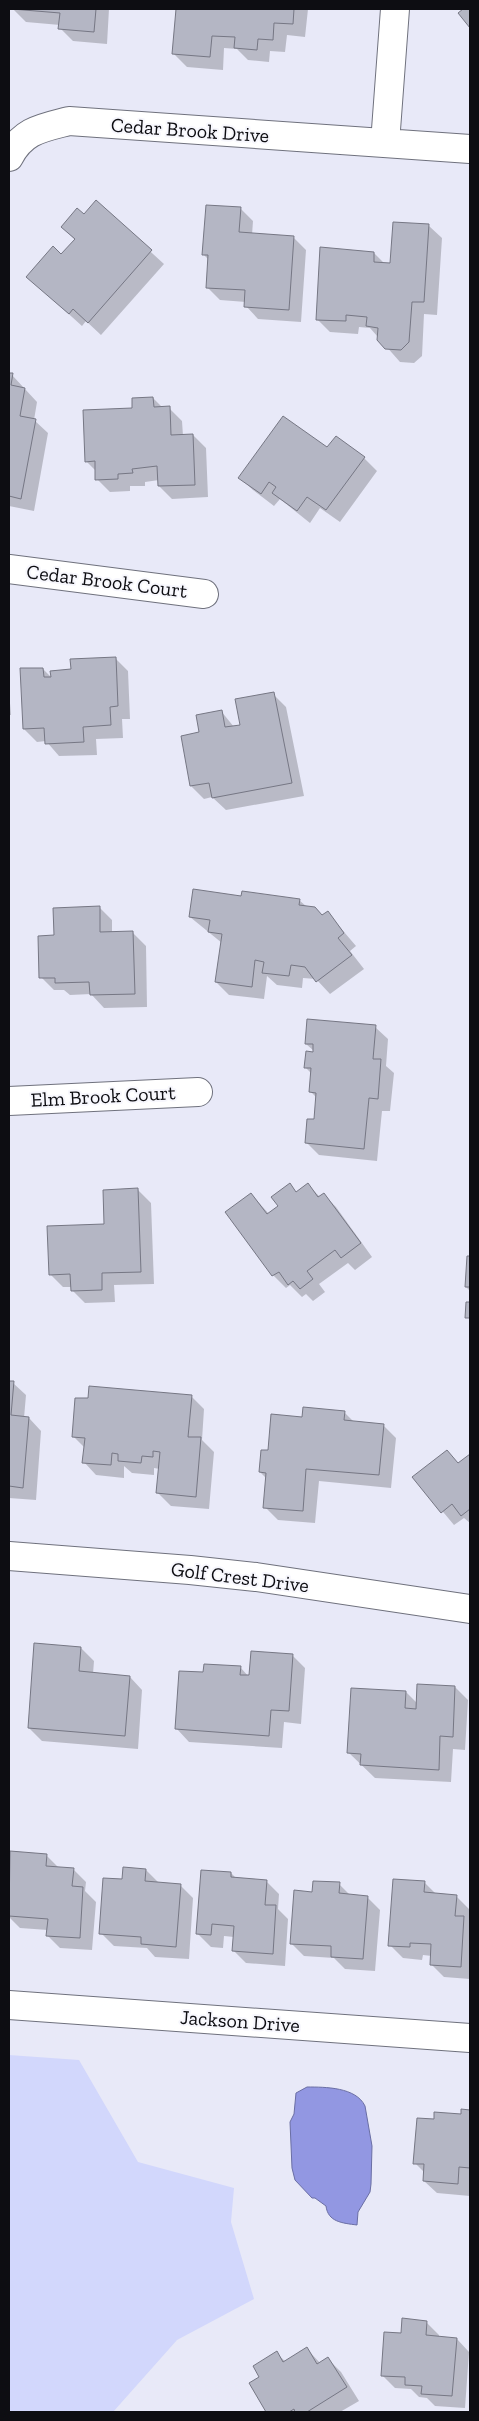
<svg xmlns="http://www.w3.org/2000/svg" width="479" height="2421" font-family="'Zilla Slab',serif">
<style>
.green{fill:#d2d7fc}
.water{fill:#9297e2;stroke:#6a6ea4}
.shadow{fill:#0003}
.building{fill:#b4b6c4;stroke:#767784}
.lines{fill:none;stroke-linecap:round;stroke-linejoin:round}
.minor-casing{stroke:#6f717d;stroke-width:30}
.minor{stroke:#fff;stroke-width:28}
.labels{text-anchor:middle;stroke-width:4;stroke-linejoin:round;paint-order:stroke}
.street-label{font-size:20px;fill:#0d0d12;stroke:#f7f7fd}
</style>
<rect width="100%" height="100%" fill="#e8e9f8"/>
<path class="green" d="M9,2055L79,2060L138,2162L234,2188L231,2222L254,2299L177,2340L113,2412H9Z"/>
<path class="water" d="M307,2087C325,2087 356,2087 365,2106L372,2146L371,2184L370,2192L358,2212L357,2225C342,2223 328,2222 326,2206L315,2198H312L295,2180L292,2168L290,2122L294,2114L296,2093Z"/>
<path class="shadow" d="M13,9H109L107,44L73,41L60,28V25L26,22Z
M177,9H308L305,37L287,35L285,52L270,51L269,62L248,60L237,49L224,48L223,70L187,67L174,54Z
M96,202L164,264L101,335L86,321L82,326L41,289L75,240L63,227L84,216Z
M240,208L253,221L252,235L293,237L306,250L301,322L258,319L246,306V302L220,300L207,287L209,260L204,255Z
M429,226L442,238L437,315L424,314L422,356L414,363L400,362L370,328L359,327L358,334L330,332L317,319L374,253L385,264H391Z
M9,374L12,375L37,402L34,420L48,433L34,511L9,506Z
M153,398L163,408H169L182,421L183,436L193,435L206,448L208,497L172,499L159,486V480L145,482V486H130V491L110,492L97,479L96,471L86,461L134,410Z
M336,437L364,458L377,471L340,522L320,508L310,523L280,499L274,506L253,490L240,478L327,449Z
M115,658L128,671L130,719H122L123,738L96,739L97,755L59,756L46,741L37,742L24,729L43,669L52,678Z
M9,691L11,715H9Z
M273,694L286,707L304,796L226,810L212,797L204,799L191,786L201,733L221,711L234,727L241,726Z
M242,898L299,900L307,907L323,916L327,912L356,946L350,951L364,969L330,994L316,979L303,978L302,988L277,985L267,976L264,999L229,995L216,982L222,943L190,917Z
M99,907L112,920V933H133L146,946L147,1007L104,1008L91,994L70,995L64,990H54L41,977L55,936Z
M375,1027L388,1039L386,1066L394,1073L390,1111H382L377,1161L319,1155L306,1142L315,1120L317,1098L310,1091L312,1074L305,1067L314,1051L306,1044Z
M289,1185L297,1193L308,1185L320,1197L324,1195L336,1207L372,1257L355,1270L348,1263L319,1284L325,1292L313,1301L306,1294L302,1297L290,1285L286,1288L273,1275L226,1212L251,1194L269,1214L280,1206Z
M138,1190L151,1203L154,1284L114,1285L115,1302L85,1303L72,1290V1287H63L50,1274L105,1225Z
M468,1257H470V1291L466,1287Z
M9,1382L13,1383L26,1395L24,1418H29L41,1431L36,1500L9,1498Z
M191,1396L204,1409L202,1440L214,1452L209,1509L171,1506L158,1493L160,1469L154,1468V1475L132,1473L124,1466V1478L96,1475L84,1462L85,1448L73,1436Z
M344,1412L355,1423L383,1425L396,1438L391,1488L319,1481L315,1523L278,1520L265,1507L267,1479L260,1472L269,1452L303,1418Z
M447,1452L459,1464L470,1455V1523L464,1518L454,1525L414,1477Z
M81,1648L94,1661L93,1674L130,1677L142,1690L138,1749L42,1741L29,1728Z
M292,1655L305,1668L301,1724L284,1722L282,1748L189,1742L177,1729L205,1674L240,1667L250,1678Z
M455,1687L468,1700L465,1750L453,1749L451,1782L375,1778L348,1752L406,1692L418,1704Z
M11,1852L46,1855L59,1868L73,1869L86,1882L85,1891L96,1902L92,1950L60,1948L47,1935L48,1930L20,1928L9,1917Z
M146,1870L159,1883L180,1885L193,1898L189,1959L155,1957L147,1948L114,1946L101,1933L123,1881Z
M231,1873L237,1879L266,1881L279,1894L278,1909L288,1919L285,1966L246,1963L233,1950L234,1937L224,1936L223,1948L211,1947L198,1934Z
M424,1882L436,1894L456,1896L469,1909L470,1979L444,1977L431,1964L432,1956L423,1955L422,1960L403,1958L390,1945Z
M339,1884L351,1896L367,1897L380,1910L375,1971L345,1969L334,1958L304,1956L291,1943L314,1893Z
M463,2110L470,2111V2196L437,2193L424,2181L425,2173L415,2163L435,2120L462,2116Z
M426,2322L439,2335V2338L457,2339L469,2352L465,2408L435,2406L427,2398L419,2397L411,2389L395,2388L382,2375L402,2335Z
M307,2349L321,2364L328,2359L341,2372L359,2401L340,2412H268L250,2384L261,2377L276,2353L286,2362Z"/>
<path class="building" d="M12,9H96L94,32L58,29L60,13Z
M176,9H294L293,24L274,23L273,40L258,39L257,50L234,48L235,37L212,36L210,57L172,54Z
M463,9H470V28L458,13Z
M96,200L152,250L88,323L73,309L69,314L26,277L53,246L61,254L75,239L61,227L77,208L84,214Z
M206,205L241,207L239,232L294,236L289,310L244,307L245,290L206,288L208,255H202Z
M393,222L429,224L424,302H412L409,342L401,350L385,349L377,340L378,328L366,326L367,317L346,315V321L316,320L320,247L374,252V262L390,263Z
M9,373H13L11,385L25,388L20,416L36,419L21,499L9,496Z
M153,397L154,407L170,406L171,435L193,434L195,485L158,486L157,466L132,469L133,473L118,474V479L95,480V461L85,462L83,410L132,408V398Z
M283,416L327,447L336,436L365,457L326,510L307,497L297,511L272,493L276,487L269,482L261,494L238,478Z
M116,657L118,706L110,707L111,725L83,727L84,742L45,744L44,728L23,729L20,668H43L44,677H51L50,671L71,669L70,659Z
M274,692L292,783L212,798L209,783L190,786L181,736L199,732L196,715L222,710L225,727L240,725L235,699Z
M193,889L241,896L242,891L300,899L299,905L315,907L322,915L328,911L344,933L338,938L352,955L316,982L305,967L291,965L289,976L262,973L264,962L255,960L252,987L215,982L222,934L208,932L210,920L189,917Z
M100,906V932L133,931L135,994L90,995L89,982L55,983V978H39L38,936L54,935L53,908Z
M307,1019L376,1025L373,1059H381L378,1099L369,1098L364,1149L305,1143L307,1119H314L316,1093L309,1092L311,1068H304L306,1051L313,1052V1044H305Z
M290,1183L296,1192L308,1183L318,1197L324,1193L361,1243L341,1258L335,1250L307,1271L313,1279L300,1289L293,1281L288,1285L279,1272L272,1276L225,1212L251,1193L267,1214L278,1206L271,1197Z
M138,1188L141,1272L102,1273V1290L71,1291L70,1274L49,1275L47,1226L104,1224L103,1190Z
M467,1256H470V1287H465Z
M466,1302H470V1318H465Z
M9,1381H14L11,1415L29,1417L23,1488L9,1486Z
M89,1386L192,1395L188,1437H201L196,1497L156,1493L160,1452L153,1451V1457L142,1456L141,1463L118,1461V1454L112,1453L111,1465L82,1463L85,1438L72,1437L75,1398H88Z
M303,1407L345,1411L344,1420L384,1424L379,1475L306,1469L303,1511L263,1508L266,1473L259,1472L261,1450H268L271,1414L302,1417Z
M447,1450L458,1463L470,1454V1509L461,1516L452,1504L441,1513L412,1477Z
M34,1643L81,1647L79,1671L130,1676L125,1736L28,1728Z
M251,1651L293,1654L289,1711L271,1710L269,1736L175,1729L179,1671L203,1672L204,1664L241,1666L240,1675H249Z
M417,1684L455,1686L453,1737L440,1736L439,1770L360,1765L361,1754L347,1753L351,1688L406,1691L405,1708L416,1709Z
M10,1851L47,1854L46,1866L74,1868L72,1886L83,1887L80,1938L46,1936L48,1919L9,1916Z
M123,1867L146,1869L145,1881L181,1884L176,1947L141,1944V1937L99,1934L103,1878L122,1879Z
M201,1870L231,1872V1877L267,1880L265,1905H276L273,1954L232,1951L234,1926L212,1924L211,1935L196,1934Z
M393,1879L425,1881L424,1892L457,1895L455,1916H464L461,1967L430,1965L431,1944L410,1943V1947L388,1946Z
M313,1881L340,1882L339,1893L368,1896L363,1959L331,1957V1946L290,1944L294,1890L312,1892Z
M461,2109L470,2110V2168L459,2167L458,2184L423,2181L424,2164H413L417,2118L434,2119V2112L461,2114Z
M402,2318L427,2321L426,2335L457,2338L452,2396L421,2394L422,2386L405,2385V2377L381,2376L384,2332L401,2333Z
M307,2347L317,2364L328,2357L347,2387L307,2412H295L294,2409L289,2412H266L249,2383L259,2377L253,2366L277,2351L283,2362Z"/>
<g class="lines">
<g class="minor-casing">
<path id="minor" d="M385,143L395,9
M9,157C23,130 42,128 69,121L470,149
M9,569L204,594
M9,1101L198,1092
M9,1556L190,1570L256,1577L470,1609
M9,2005L470,2038"/>
</g>
<use href="#minor" class="minor"/>
</g>
<g class="labels">
<g class="street-label">
<text transform="translate(190 130) rotate(4)" y="7">Cedar Brook Drive</text>
<text transform="translate(107 581) rotate(7)" y="7">Cedar Brook Court</text>
<text transform="translate(103 1096) rotate(-3)" y="7">Elm Brook Court</text>
<text transform="translate(240 1577) rotate(7)" y="7">Golf Crest Drive</text>
<text transform="translate(240 2021) rotate(4)" y="7">Jackson Drive</text>
</g>
</g>
<rect width="479" height="2421" fill="none" stroke="#0d0d12" stroke-width="20"/>
</svg>
